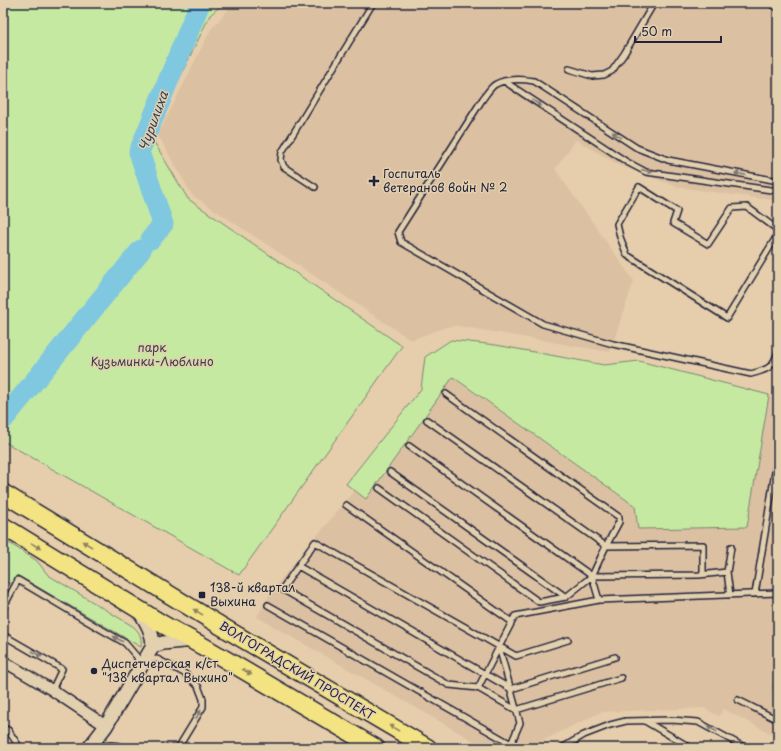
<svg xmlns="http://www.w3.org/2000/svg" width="781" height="751" font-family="'Playpen Sans',sans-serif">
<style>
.built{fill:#dcc0a2}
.green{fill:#c6e9a2;stroke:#74866e}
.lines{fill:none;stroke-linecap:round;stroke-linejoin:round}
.river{stroke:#80c7e0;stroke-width:21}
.service-casing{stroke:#22223b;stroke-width:8}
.minor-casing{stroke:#22223b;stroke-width:13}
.tertiary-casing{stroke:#22223b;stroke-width:16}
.primary-casing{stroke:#22223b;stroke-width:20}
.service{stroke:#e2d0ae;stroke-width:5}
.minor{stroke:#e2d0ae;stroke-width:10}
.tertiary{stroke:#e2d0ae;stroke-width:13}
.primary{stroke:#f4e382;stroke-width:17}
.oneway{fill:#827974}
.oneway2{fill:#8b825e}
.poi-dot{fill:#22223b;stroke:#e2d0ae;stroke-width:1.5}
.labels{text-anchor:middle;stroke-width:3;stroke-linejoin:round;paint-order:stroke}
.poi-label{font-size:12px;fill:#22223b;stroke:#e2d0ae;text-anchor:start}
.park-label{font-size:12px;fill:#3b404a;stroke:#e2d0ae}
.street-label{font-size:12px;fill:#22223b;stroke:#e2d0ae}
.water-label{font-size:13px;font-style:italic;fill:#35435c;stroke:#e2d0ae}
</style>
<rect width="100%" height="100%" fill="#e6ceac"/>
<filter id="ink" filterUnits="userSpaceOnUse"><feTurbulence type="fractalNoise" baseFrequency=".025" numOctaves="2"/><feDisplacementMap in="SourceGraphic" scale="8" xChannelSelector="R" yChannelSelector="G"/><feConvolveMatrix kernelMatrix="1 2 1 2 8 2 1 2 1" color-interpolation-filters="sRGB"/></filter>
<g filter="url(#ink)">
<path class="built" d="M234,3H778V201L677,187L619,165L576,140L555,169L634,281L610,352L458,326L446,327L411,340L192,195L158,135L211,29Z
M452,377L635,506L638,529L747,527L769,395L778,396V737L723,709L719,716L703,708L601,712L540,742L512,748H486L257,617L273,589L354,491L366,499Z"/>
<path class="green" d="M3,3H224L210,15L151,137L188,199L402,346L239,575L3,441Z
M451,340L496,345L604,365L639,361L769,395L747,527L638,529L635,506L453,377L366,499L346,484L421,389L425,357Z
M3,539L37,561L48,575L134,627C140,633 142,638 141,647L17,575L10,584L3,580Z"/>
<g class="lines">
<path class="river" d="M151,239L163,224L139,152L200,3
M3,420L141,250"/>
<g class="service-casing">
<path id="service" d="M769,3L778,8
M569,69L592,76L604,75L612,71L624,54L654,3
M504,81L627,162L646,172L778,191
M778,181L668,160L637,148L534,81C522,79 508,78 496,84C491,86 486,95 482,100L398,232L401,242L543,324L613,344L751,374C768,369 772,369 778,352
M315,187L284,167L281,160L282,152L373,3
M778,230L747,207L732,208L708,244L673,223L677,211L639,187L617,224L620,237L627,255L727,318L778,234
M446,394L619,517V522L606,546L592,576L599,600
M427,420L606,546L703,545V574
M409,446L592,576L699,575L727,572
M390,472L566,597
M379,488L539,602L566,597L592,576
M346,505L512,622
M298,566L511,689L615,657
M755,594L778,454
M730,595L727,572L731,547
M268,605L511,744L513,748
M3,608L18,580L97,627L125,643L137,657L138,664
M3,635L62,669L52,690
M568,640L516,656L315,542L282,589L449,685L478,688L516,710L621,678
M499,647L520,723L511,744
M147,660L157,659L184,673L198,686L203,699V707L178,748
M777,687H778
M478,688L515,616L599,600L778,593
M738,700L778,720
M645,721L691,748
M3,728L8,730L20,748
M98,748C106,744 115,744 124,748
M562,748L584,735L610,725L626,721L671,720L698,722L746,748"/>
</g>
<g class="minor-casing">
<path id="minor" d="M3,661L52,690L106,726"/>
</g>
<g class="tertiary-casing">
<path id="tertiary" d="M139,610C146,622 153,632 153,646
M153,646L163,643L193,640
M89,748L106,726L153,646"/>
</g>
<g class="primary-casing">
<path id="primary" d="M3,493L221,626L428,748
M3,526L164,625L206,648L376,748"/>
</g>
<use href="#service" class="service"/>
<use href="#minor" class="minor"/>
<use href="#tertiary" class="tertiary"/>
<use href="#primary" class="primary"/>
</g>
<defs><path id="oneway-solid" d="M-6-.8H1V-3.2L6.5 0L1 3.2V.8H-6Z"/></defs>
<g class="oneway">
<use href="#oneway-solid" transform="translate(537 103) rotate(33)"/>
<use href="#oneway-solid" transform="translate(617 135) rotate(-147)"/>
<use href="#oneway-solid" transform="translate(647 171) rotate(15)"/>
<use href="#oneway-solid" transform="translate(740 174) rotate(-169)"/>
<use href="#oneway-solid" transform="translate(118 639) rotate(-151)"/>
<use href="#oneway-solid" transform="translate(37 654) rotate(30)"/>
<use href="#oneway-solid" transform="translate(198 715) rotate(-60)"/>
<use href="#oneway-solid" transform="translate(712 729) rotate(-151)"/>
</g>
<g class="oneway2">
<use href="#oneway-solid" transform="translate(87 544) rotate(-149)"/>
<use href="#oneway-solid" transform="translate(36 546) rotate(31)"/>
<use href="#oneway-solid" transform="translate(198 612) rotate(-149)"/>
<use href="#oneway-solid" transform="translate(247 672) rotate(31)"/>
<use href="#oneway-solid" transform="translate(394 728) rotate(-149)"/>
</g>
</g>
<g class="poi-dot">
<path d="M372 175h4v4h4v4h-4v4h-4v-4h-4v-4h4z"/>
<rect x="198" y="591" width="8" height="8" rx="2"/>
<circle cx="94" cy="671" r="4"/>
</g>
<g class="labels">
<g class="poi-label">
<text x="383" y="178">Госпиталь<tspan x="383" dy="14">ветеранов войн № 2</tspan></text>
<text x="210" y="592">138-й квартал<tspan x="210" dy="14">Выхина</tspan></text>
<text x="102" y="668">Диспетчерская к/ст<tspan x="102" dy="14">"138 квартал Выхино"</tspan></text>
</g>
<g class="park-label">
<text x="152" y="352">парк<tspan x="152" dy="14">Кузьминки-Люблино</tspan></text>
</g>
<g class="street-label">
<text transform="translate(297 671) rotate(31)" y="4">ВОЛГОГРАДСКИЙ ПРОСПЕКТ</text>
</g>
<g class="water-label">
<text transform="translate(153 121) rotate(-70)" y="5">Чурилиха</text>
</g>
</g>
<rect width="781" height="751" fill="none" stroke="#e2d0ae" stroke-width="16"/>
<rect x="8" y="8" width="765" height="735" fill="none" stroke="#22223b" stroke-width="1.5" filter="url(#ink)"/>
<path d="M635 36v6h86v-6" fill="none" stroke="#22223b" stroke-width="2"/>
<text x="641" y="36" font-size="12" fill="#22223b" stroke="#e2d0ae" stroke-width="3" paint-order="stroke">50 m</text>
</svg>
